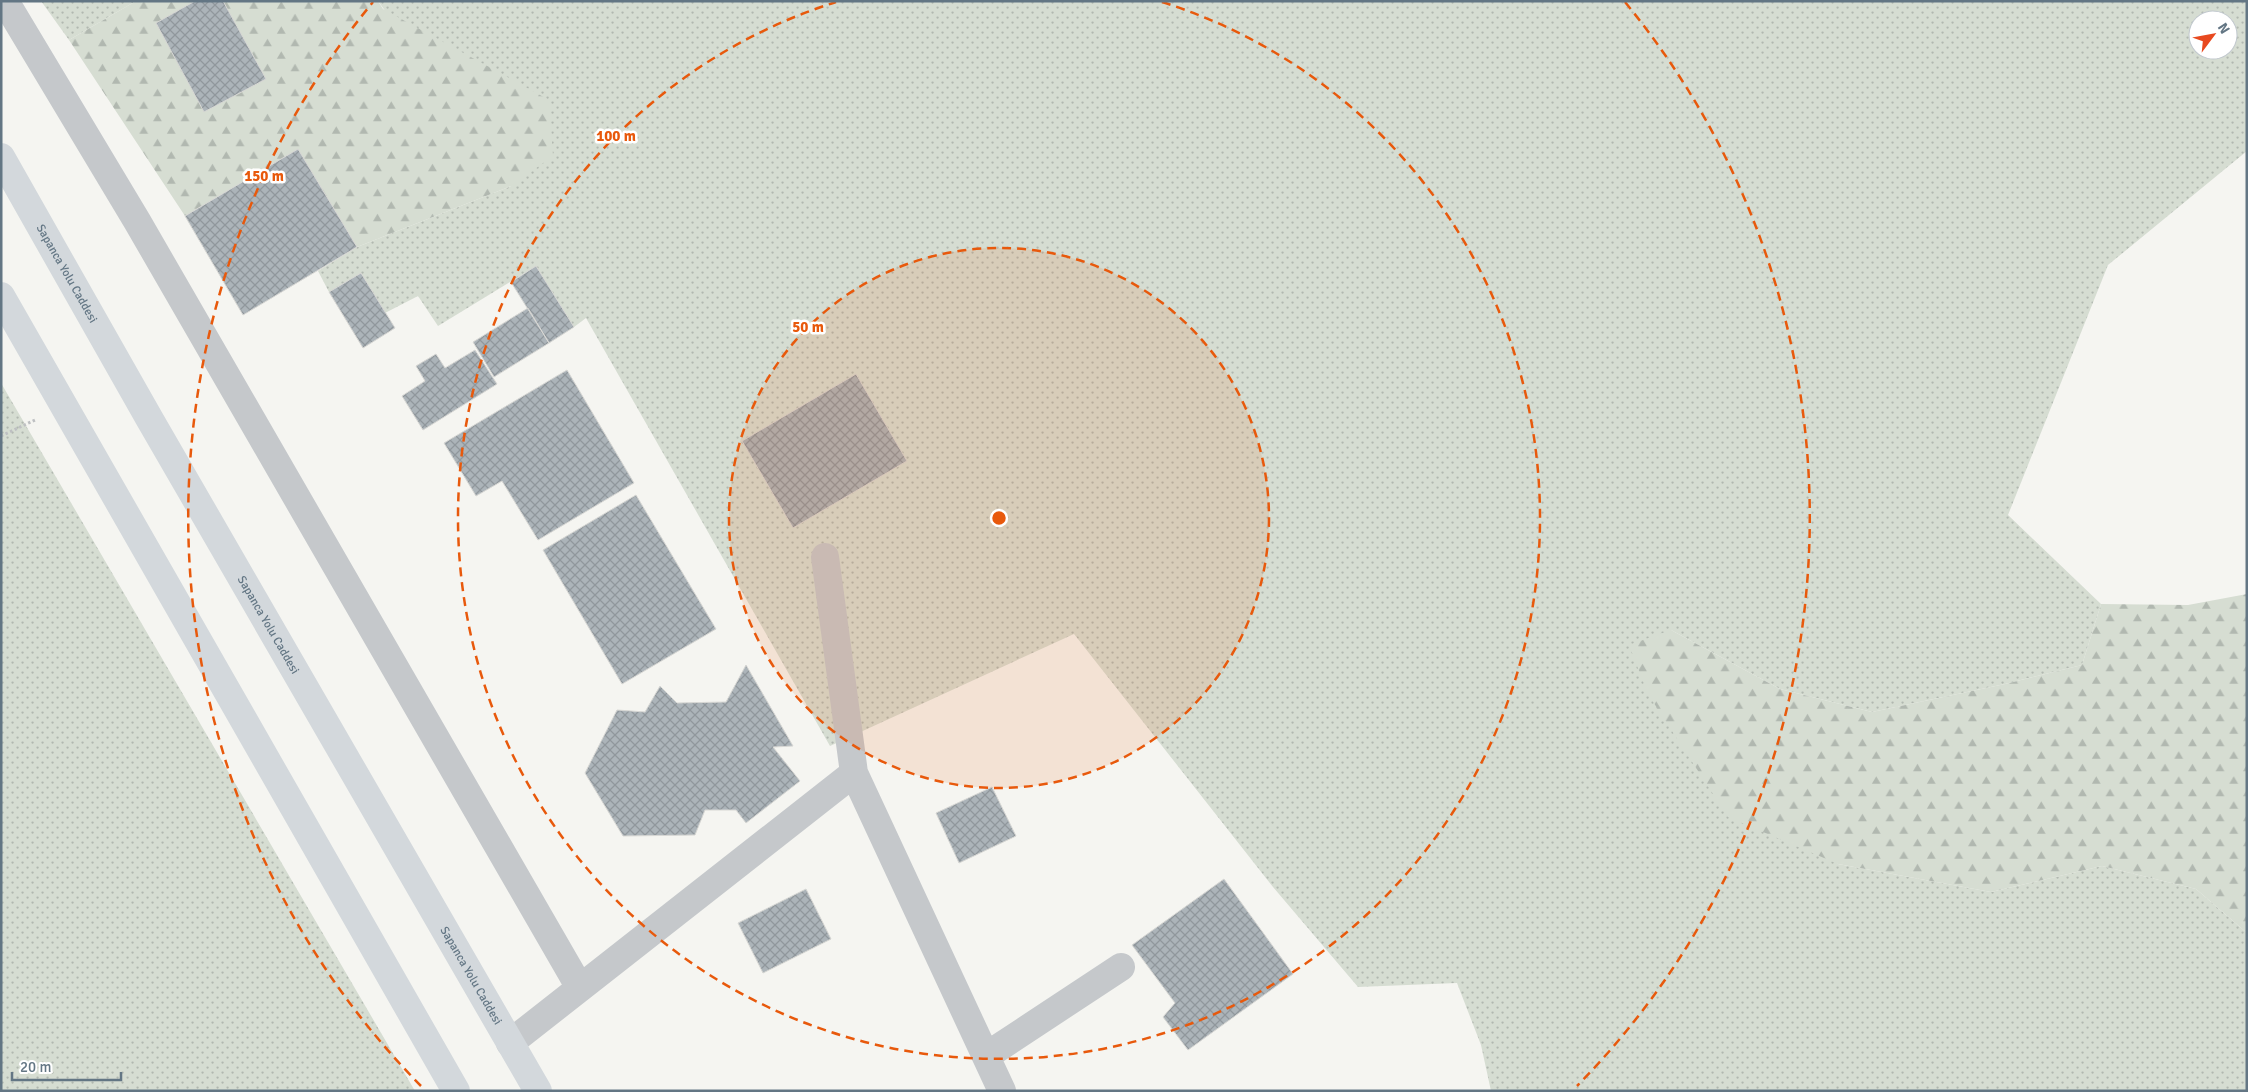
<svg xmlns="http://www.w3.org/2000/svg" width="2248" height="1092" font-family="Signika,sans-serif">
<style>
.grass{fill:url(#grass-dots);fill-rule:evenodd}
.forest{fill:url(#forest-firs)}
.building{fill:url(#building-cross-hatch);stroke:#d7d7d4}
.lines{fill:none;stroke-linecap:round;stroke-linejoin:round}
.path{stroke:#bec0c2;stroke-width:3;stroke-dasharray:2.5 2.5;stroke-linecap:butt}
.minor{stroke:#c5c8cb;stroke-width:28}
.highway{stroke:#d3d8dc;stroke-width:28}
.ring{fill:none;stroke:#e8590c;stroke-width:2.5;stroke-dasharray:9 6}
.labels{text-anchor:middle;stroke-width:5;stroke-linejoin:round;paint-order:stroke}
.street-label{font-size:12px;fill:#637684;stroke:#fff}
.centre{fill:#e8590c;stroke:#fff;stroke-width:2.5}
.ring-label{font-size:15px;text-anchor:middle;font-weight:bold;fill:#e8590c;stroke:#fff;stroke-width:5;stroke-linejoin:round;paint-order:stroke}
</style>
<defs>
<pattern id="grass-dots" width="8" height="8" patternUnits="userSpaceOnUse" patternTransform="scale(1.25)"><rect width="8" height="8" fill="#d6ddd2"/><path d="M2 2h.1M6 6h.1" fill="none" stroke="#b1b8b0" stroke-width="1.8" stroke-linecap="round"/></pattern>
<pattern id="forest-firs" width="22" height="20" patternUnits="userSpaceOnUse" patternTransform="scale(1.25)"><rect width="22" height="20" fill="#d6ddd2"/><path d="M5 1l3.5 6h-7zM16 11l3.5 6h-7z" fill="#b1b8b0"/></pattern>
<pattern id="building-cross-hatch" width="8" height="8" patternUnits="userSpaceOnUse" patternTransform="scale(1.25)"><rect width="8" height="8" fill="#acb4b9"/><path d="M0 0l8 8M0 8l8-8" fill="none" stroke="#90979c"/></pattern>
</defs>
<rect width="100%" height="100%" fill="#f5f5f1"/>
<path class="grass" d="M41,1H136L69,40Z
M378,1H2247V151L2108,265L2008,515L2101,604L2082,665L2005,684L1872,712L1780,689L1671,630L1838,864L1991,892L2102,866L2196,889L2247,933V1091H1491L1481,1045L1457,983L1358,987L1273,887L1074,634L830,746L586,318L574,327L536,266L438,326L418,296L385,313L361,273L329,292L318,271L357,247L511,186ZM2198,20H2228V50H2198Z
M1,383L415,1091H1Z"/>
<path class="forest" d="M136,1H378L383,9L549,100L553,156L511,186L357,247L298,149L185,216L69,40Z
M2247,594V933L2196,889L2102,866L1991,892L1838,864L1728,817L1648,694L1629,645L1671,630L1780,689L1872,712L2005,684L2082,665L2101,604L2188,605Z"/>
<path class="building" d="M195,1H223L266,79L204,112L156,23Z
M298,149L357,247L243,315L185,216Z
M536,266L574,327L549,343L511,282Z
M361,273L395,328L363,348L329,292Z
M528,308L549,343L494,377L473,342Z
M475,350L497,384L423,430L402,396L425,381L416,366L436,354L445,368Z
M567,370L634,483L538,540L502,481L476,496L444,443Z
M856,374L907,461L793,528L742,441Z
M636,495L716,629L622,684L543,550Z
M746,665L793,746L773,747L800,781L746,823L736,810H705L695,835L623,836L585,773L617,710L645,712L660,686L677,703L726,702Z
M992,787L1016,836L959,863L936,813Z
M1224,879L1293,974L1188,1050L1163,1017L1175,1003L1132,945Z
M806,889L831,939L763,973L738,923Z"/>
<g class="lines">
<path class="path" d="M1,436L35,420"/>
<path class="minor" d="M5,1L137,221L580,988
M825,557L854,773
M510,1043L854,773L1002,1091
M986,1056L1121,967"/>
<g class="highway">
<path id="s1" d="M1,157L149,418L538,1091"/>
<path d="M1,296L456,1091"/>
</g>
</g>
<circle cx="999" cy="518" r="270" fill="#e8590c" fill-opacity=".12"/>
<g class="ring">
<circle cx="999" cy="518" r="270"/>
<path d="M1162 2A541 541 0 1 1 836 2"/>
<path d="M421 1086A811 811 0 0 1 373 2M1625 2A811 811 0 0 1 1577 1086"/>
</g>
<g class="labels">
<g class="street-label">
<text dy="4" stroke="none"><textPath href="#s1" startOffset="134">Sapanca Yolu Caddesi</textPath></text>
<text dy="4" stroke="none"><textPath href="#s1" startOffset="539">Sapanca Yolu Caddesi</textPath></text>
<text dy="4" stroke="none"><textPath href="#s1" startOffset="944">Sapanca Yolu Caddesi</textPath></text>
</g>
</g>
<circle cx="999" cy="518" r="8" class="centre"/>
<g class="ring-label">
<text x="616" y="141">100 m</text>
<text x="264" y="181">150 m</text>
<text x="808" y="332">50 m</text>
</g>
<rect width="2248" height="1092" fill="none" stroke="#637684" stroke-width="5"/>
<g transform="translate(2213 35) rotate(58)"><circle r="24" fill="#ffffff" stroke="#c1c8ce"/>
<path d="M0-4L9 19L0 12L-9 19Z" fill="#e8491f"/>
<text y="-8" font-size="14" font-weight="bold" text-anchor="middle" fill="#637684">N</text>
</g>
<path d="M12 1072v8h109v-8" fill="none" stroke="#637684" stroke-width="2.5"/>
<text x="20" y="1072" font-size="15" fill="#637684" stroke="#ffffff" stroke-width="4" paint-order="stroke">20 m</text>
</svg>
